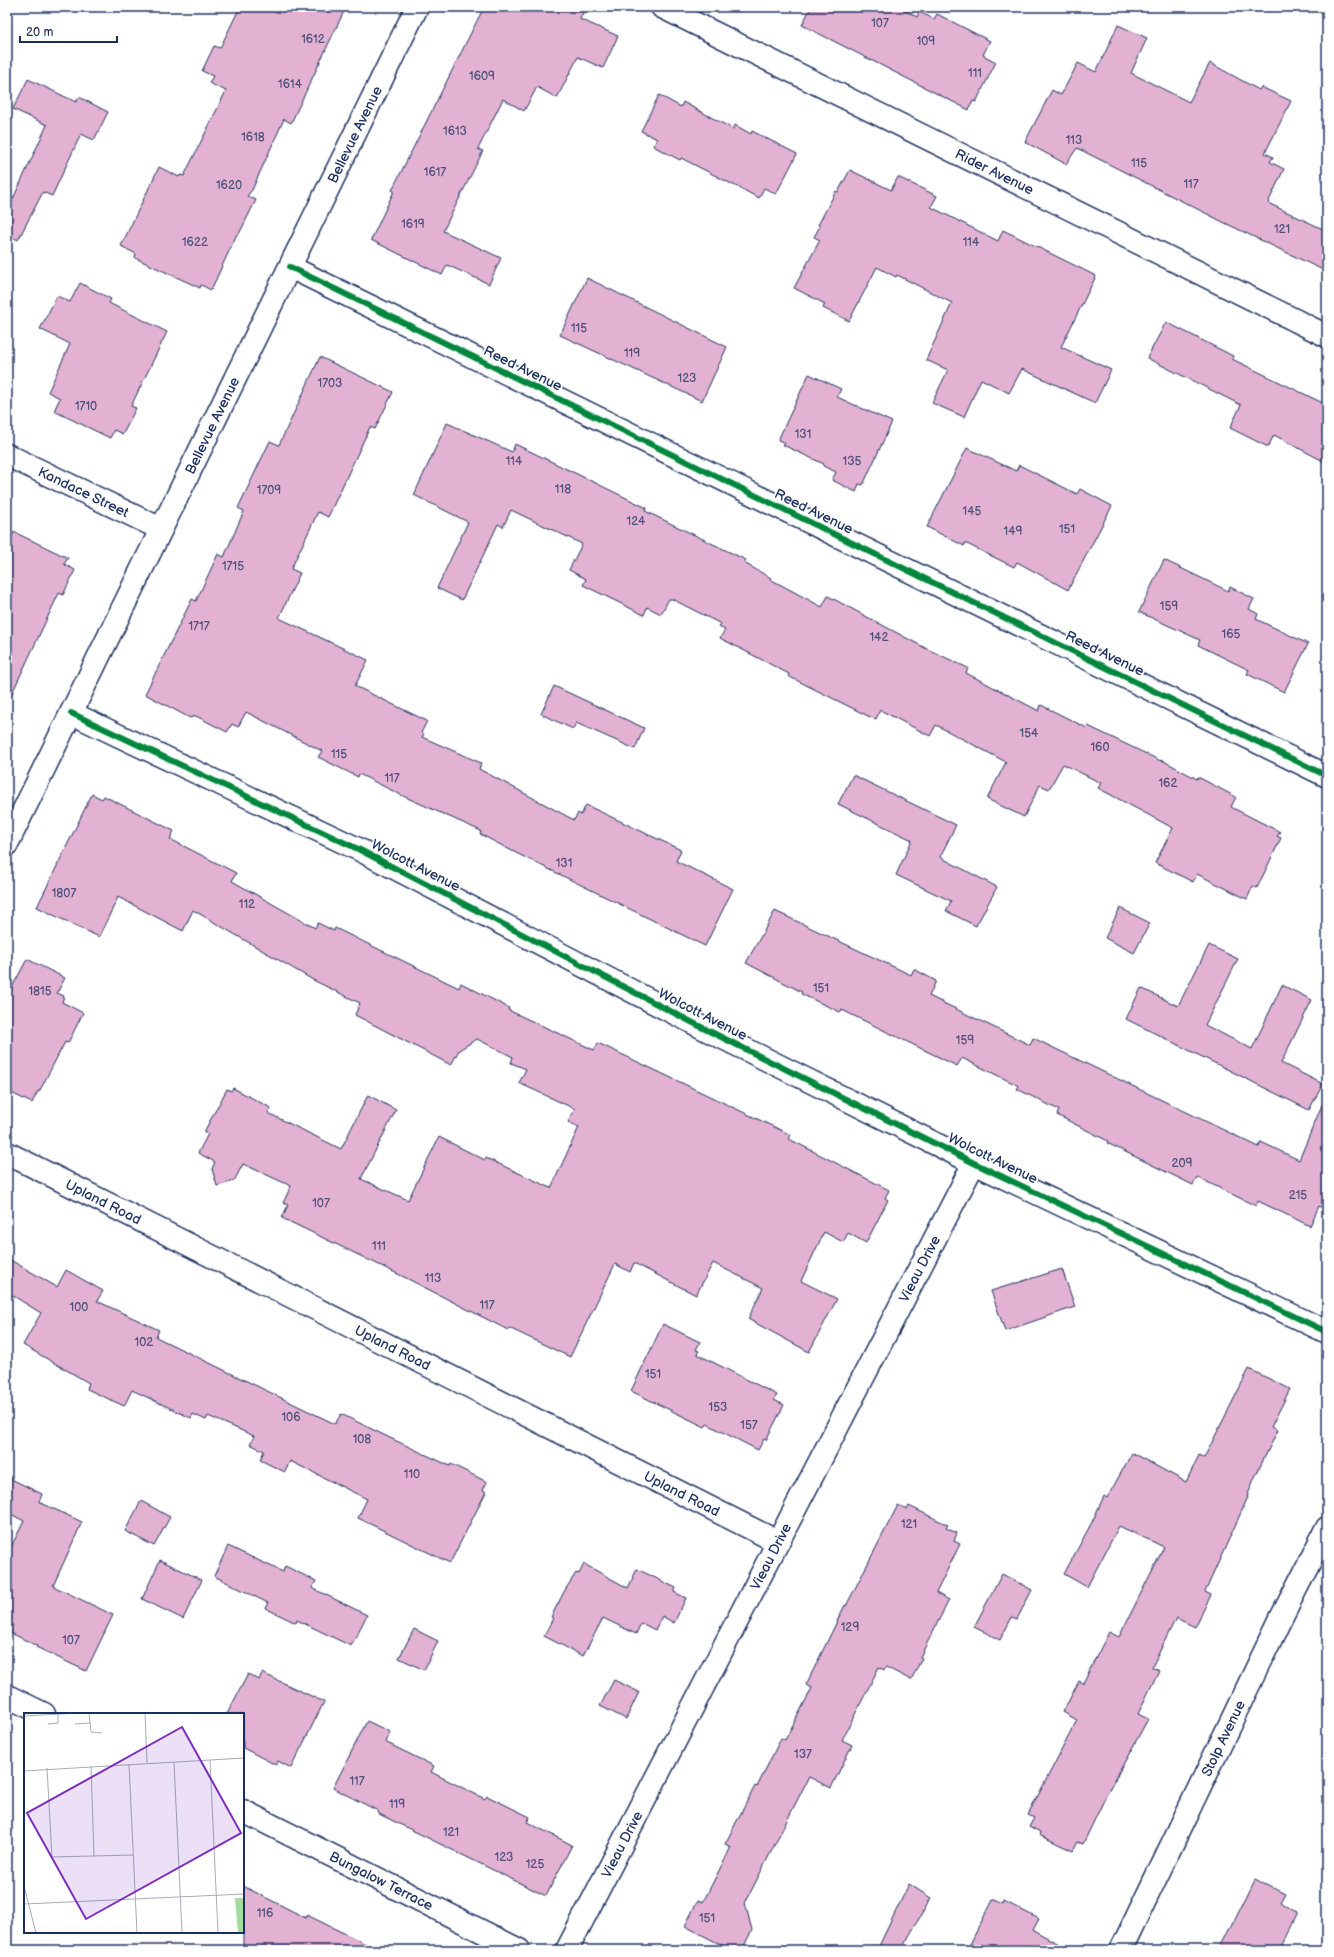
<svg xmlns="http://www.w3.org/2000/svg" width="1334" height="1957" font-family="'Balsamiq Sans',sans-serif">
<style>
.building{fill:#e3b2d2;stroke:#1b2f5e}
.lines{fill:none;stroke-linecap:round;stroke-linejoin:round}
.minor-casing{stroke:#1b2f5e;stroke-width:25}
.minor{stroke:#fff;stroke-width:22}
.cycleway-casing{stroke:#fff;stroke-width:8}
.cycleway{stroke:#00873e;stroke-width:6}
.labels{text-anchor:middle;stroke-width:3.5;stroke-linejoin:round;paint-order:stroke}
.number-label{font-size:12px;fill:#4d507b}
.street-label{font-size:14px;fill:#1b2f5e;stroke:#fff}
.inset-road{fill:none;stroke:#a4acbf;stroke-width:1}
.view{fill:#7b2cbf;fill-opacity:0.15;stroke:#7b2cbf;stroke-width:2}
.inset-edge{fill:none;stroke:#1b2f5e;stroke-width:2}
</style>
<rect width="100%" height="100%" fill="#fff"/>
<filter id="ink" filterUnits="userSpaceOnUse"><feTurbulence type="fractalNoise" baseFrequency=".025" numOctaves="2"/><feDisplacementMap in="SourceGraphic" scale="8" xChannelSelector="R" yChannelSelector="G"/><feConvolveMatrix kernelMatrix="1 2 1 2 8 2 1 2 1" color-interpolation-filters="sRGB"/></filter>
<g filter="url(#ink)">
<path class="building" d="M240,7H346L291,123L284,119L252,190L247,196L256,200L239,234H237L211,290L201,285L200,288L135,258L136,254L121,246L159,167L179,177L180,175L184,176L226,91L209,83L213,76L202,71L214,46L220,48Z
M484,7H586L580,19L618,36L603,68L578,57L557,98L537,87L524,111L503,99L478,149L483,151L443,231L501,258L489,284L447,265L442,275L371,240L394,191L392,190Z
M811,7H899L917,17L919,12L934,19L937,14L990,41L983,55L996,62L976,102L973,101L969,110L802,25Z
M1118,25L1147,38L1131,73L1189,102L1210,63L1259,90L1261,87L1291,101L1265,153L1273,157L1270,162L1284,169L1268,203L1327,231V272L1223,222L1077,148L1066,164L1025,142L1052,90L1061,95L1078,63L1096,72Z
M28,79L76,102L79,97L108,112L94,140L81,134L52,196L43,192L18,240L7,234V212L47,125L13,109Z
M659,95L681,107L683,102L733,129L735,125L751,134L752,131L797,154L776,194L764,188L759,198L681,158L680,160L653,146L657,139L641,131Z
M850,170L891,190L898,177L937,196L931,207L998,241L1003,230L1096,276L1061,347L1111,370L1095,403L1022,369L1009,393L981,379L964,417L932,403L948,370L926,360L952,303L897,275L896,277L877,267L849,321L823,308L825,304L794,288L820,240L814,237L820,226L818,225L836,191L838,192Z
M587,278L727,347L702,401L560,335Z
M80,283L111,299L109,303L167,332L131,406L136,408L123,434L114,430L110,438L54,411L60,398L48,392L70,344L40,329L57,296L70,302Z
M1166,322L1233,356L1232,359L1327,405V463L1274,435L1268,447L1230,428L1241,405L1147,358Z
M320,357L393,392L375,429L370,427L328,517L318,512L291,569L300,573L279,618L368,660L355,686L427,721L421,733L424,734L422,737L481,763L479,769L574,820L578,813L581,815L586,805L681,850L676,861L733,889L705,946L514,852L480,834L481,831L403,796L359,774L358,777L318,757L322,751L246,712L238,727L232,724L227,732L196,716L190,718L145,694L192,599L196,601L218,554L224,557L244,511L238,508L270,441L279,445Z
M809,374L841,389L837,397L892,422L863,485L859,484L856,492L832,480L836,472L823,466L824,464L783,445L785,443L778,440Z
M447,423L512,452L515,444L647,508L645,511L746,560L744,563L771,578L770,579L822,607L828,596L927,649L968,668L966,673L1039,711L1041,705L1087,728L1088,726L1161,761L1162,760L1197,779L1198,777L1236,797L1231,807L1280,832L1277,836L1281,838L1257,888L1253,886L1247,899L1197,874L1193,882L1155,863L1173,828L1098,788L1101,783L1063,764L1049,789L1040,785L1024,817L987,799L1006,762L936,725L930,736L880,710L876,719L868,716L788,676L789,674L720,638L725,630L719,626L721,624L672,599H669L661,614L647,607L644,615L583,585L586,579L569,570L582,544L511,510L503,527L498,524L462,600L437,588L468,522L414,495Z
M967,448L1016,471L1019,465L1077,494L1080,489L1112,506L1068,590L1017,562L1014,567L965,543L964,546L927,527Z
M14,532L68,558L64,564L75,570L63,595L59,593L7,704V547Z
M1164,560L1228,591L1230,587L1254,599L1249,609L1258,614L1256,619L1308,644L1284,692L1247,674L1249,670L1198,645L1200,640L1139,612Z
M554,686L644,728L635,749L576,723L573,729L541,714Z
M853,775L956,825L940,857L997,887L976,926L946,911L951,901L896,875L912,840L838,804Z
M92,794L102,799L104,796L174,831L170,839L236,873L232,881L315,928L318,923L334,931L335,928L459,988L461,983L509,1008L508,1010L594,1050L598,1043L791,1135L789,1139L889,1190L885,1198L888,1200L866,1243L848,1233L843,1242L824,1232L801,1281L837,1299L809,1352L748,1319L763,1288L713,1263L696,1295L634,1263L630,1272L615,1264L570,1357L509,1328L508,1330L406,1278L282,1218L288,1205L283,1203L291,1186L243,1164L234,1181L217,1186L212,1169L215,1162L198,1153L208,1134L204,1132L227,1089L231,1091L233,1088L271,1108L268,1113L341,1149L368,1095L396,1110L361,1179L408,1200L439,1137L485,1160L486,1158L551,1188L579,1127L568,1122L575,1109L519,1083L526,1069L511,1063L513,1057L477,1039L459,1050L451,1065L355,1015L360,1003L313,980L193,910L183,931L118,897L99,937L37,907Z
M1120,908L1150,923L1134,953L1105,938Z
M775,911L911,975L914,969L936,981L929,996L1030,1045L1033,1038L1259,1147L1261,1142L1299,1160L1327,1093V1210L1319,1206L1310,1226L1258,1201L1256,1206L1197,1177L1193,1185L1107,1143L1108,1141L1057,1115L1059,1110L1017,1089L1019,1086L962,1058L957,1066L842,1010L840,1012L801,994L802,992L746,963Z
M1209,945L1238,959L1205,1025L1252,1049L1282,985L1312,1000L1281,1063L1323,1084L1309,1110L1126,1019L1141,988L1178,1006Z
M27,959L65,978L57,993L64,996L62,1002L83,1013L68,1043L65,1042L39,1092L38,1091L32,1103L7,1091V997Z
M7,1258L57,1287L66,1270L103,1291L97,1301L159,1330L156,1337L335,1424L341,1414L390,1438L450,1466L451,1464L487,1482L483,1490L486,1492L450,1563L358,1518L367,1499L290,1461L285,1472L260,1460L264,1451L250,1444L254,1436L208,1416L206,1420L193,1414L191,1418L132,1390L124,1406L87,1389L89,1383L23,1345L41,1313L7,1292Z
M1062,1269L1075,1307L1005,1331L991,1291Z
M663,1324L700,1342L696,1350L699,1351L697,1354L777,1395L774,1400L784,1405L766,1440L764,1439L758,1450L707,1424L705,1427L631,1391Z
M1249,1369L1290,1389L1271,1427L1278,1430L1254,1479L1247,1497H1248L1205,1592L1211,1595L1195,1627L1176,1618L1152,1667L1159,1670L1138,1714L1148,1719L1106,1796L1083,1844L1078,1842L1073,1851L1039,1835L1040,1833L1029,1827L1034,1818L1028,1815L1077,1720L1063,1712L1079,1681L1083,1683L1109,1632L1119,1637L1164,1547L1119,1526L1087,1587L1064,1574L1092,1522L1104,1496L1107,1498L1132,1453L1186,1482L1199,1455L1204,1458Z
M7,1477L42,1494L39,1502L82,1522L53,1586L113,1615L86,1671L36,1647L37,1646L7,1631V1555L24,1521L7,1512Z
M141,1501L170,1517L154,1546L125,1531Z
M898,1505L907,1509L909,1506L948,1525L946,1528L957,1533L954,1541L960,1544L936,1593L949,1600L920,1657L922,1658L911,1680L886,1667L884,1670L879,1667L842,1740L852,1745L831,1788L809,1777L745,1903L752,1930L742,1950H731L685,1926L698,1900L703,1902L731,1847L725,1844L755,1786L757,1787L781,1738L785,1740L812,1688L806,1685L845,1605L846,1606Z
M228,1546L283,1572L285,1566L316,1581L312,1588L367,1615L351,1646L297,1620L296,1623L265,1608L268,1603L214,1576Z
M160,1560L202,1580L183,1619L142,1599Z
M584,1564L628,1588L637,1569L676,1588L674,1592L686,1598L674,1623L662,1616L655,1630L641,1623L636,1634L603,1618L583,1656L544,1636L553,1618L551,1617L565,1590L576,1573L579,1574Z
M1002,1574L1032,1590L1017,1619L1012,1617L1000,1640L974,1627Z
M414,1629L438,1641L424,1670L399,1658Z
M262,1673L324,1702L291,1768L278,1761L276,1765L243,1748V1714H227L248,1674L259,1680Z
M614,1680L639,1692L626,1719L600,1706Z
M367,1721L390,1732L385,1742L434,1766L431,1772L485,1799L487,1796L530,1817L527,1822L572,1845L546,1896L377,1813L378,1811L333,1788Z
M1255,1879L1285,1894L1280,1903L1296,1914L1278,1950H1220Z
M909,1884L931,1898L901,1950H877Z
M243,1886L306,1918L307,1915L378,1950H243Z
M993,1899L1003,1904L1004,1901L1039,1919L1033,1930L1070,1950H967Z"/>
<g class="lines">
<g class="minor-casing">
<g id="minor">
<path id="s1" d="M662,7L1327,336"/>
<path d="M290,267L1327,776"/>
<path id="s2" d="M7,455L161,529"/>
<path d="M71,713L358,849L705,1029L974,1163L1327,1332"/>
<path id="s3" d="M7,844L417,7"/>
<path id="s4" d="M7,1153L778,1542"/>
<path d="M7,1696L44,1714"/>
<path id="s5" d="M243,1811L519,1950"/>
<path id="s6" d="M567,1950L974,1163"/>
<path id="s7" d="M1121,1950L1281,1618L1327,1528"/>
</g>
</g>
<use href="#minor" class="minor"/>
<g class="cycleway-casing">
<path id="cycleway" d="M290,267L1327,776
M71,713L358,849L705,1029L974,1163L1327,1332"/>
</g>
<use href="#cycleway" class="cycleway"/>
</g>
</g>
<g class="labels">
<g class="number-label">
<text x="880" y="27">107</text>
<text x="313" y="43">1612</text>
<text x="926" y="45">109</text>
<text x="975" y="77">111</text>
<text x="482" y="80">1609</text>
<text x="290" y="88">1614</text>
<text x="455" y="135">1613</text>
<text x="253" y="141">1618</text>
<text x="1074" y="144">113</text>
<text x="1139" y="167">115</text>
<text x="435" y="176">1617</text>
<text x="1191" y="188">117</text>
<text x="229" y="189">1620</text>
<text x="413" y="228">1619</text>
<text x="1282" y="233">121</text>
<text x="195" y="246">1622</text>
<text x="971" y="246">114</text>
<text x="579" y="332">115</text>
<text x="632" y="357">119</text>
<text x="687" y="382">123</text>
<text x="330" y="387">1703</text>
<text x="86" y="410">1710</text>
<text x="803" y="438">131</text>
<text x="514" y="465">114</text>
<text x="852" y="465">135</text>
<text x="563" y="493">118</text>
<text x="269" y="494">1709</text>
<text x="972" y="515">145</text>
<text x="636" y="525">124</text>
<text x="1067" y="533">151</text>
<text x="1013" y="535">149</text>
<text x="233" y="570">1715</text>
<text x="1169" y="610">159</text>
<text x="199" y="630">1717</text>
<text x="1231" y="638">165</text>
<text x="879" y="641">142</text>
<text x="1029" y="737">154</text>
<text x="1100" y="751">160</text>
<text x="339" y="758">115</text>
<text x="392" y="782">117</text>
<text x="1168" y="787">162</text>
<text x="564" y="867">131</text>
<text x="64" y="897">1807</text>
<text x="247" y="908">112</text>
<text x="821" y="992">151</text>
<text x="40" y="995">1815</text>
<text x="965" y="1044">159</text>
<text x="1182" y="1167">209</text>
<text x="1298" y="1199">215</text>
<text x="321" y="1207">107</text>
<text x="379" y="1250">111</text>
<text x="433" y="1282">113</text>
<text x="487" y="1309">117</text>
<text x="79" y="1311">100</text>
<text x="144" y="1346">102</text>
<text x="653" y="1378">151</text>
<text x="718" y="1411">153</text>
<text x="291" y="1421">106</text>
<text x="749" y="1429">157</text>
<text x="362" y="1443">108</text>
<text x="412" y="1478">110</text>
<text x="909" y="1528">121</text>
<text x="850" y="1631">129</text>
<text x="71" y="1644">107</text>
<text x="803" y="1758">137</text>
<text x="357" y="1785">117</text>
<text x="397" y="1808">119</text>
<text x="451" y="1836">121</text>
<text x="504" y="1861">123</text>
<text x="535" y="1868">125</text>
<text x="265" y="1917">116</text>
<text x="707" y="1922">151</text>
</g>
<g class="street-label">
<text dy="5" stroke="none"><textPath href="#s3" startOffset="790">Bellevue Avenue</textPath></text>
<text dy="5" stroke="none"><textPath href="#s1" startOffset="371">Rider Avenue</textPath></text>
<text transform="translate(523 368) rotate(26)" y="5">Reed Avenue</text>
<text dy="5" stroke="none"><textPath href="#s3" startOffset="466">Bellevue Avenue</textPath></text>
<text dy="5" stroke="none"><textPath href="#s2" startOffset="85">Kandace Street</textPath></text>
<text transform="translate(814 511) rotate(26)" y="5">Reed Avenue</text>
<text transform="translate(1105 653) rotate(26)" y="5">Reed Avenue</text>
<text transform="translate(416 865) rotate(27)" y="5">Wolcott Avenue</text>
<text transform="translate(703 1014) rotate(27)" y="5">Wolcott Avenue</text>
<text transform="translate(993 1158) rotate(26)" y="5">Wolcott Avenue</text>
<text dy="5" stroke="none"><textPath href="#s4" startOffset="108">Upland Road</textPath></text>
<text dy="5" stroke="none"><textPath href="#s6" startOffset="767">Vieau Drive</textPath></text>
<text dy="5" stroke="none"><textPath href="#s4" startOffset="432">Upland Road</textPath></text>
<text dy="5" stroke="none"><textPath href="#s4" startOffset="756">Upland Road</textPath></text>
<text dy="5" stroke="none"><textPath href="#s6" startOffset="443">Vieau Drive</textPath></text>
<text dy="5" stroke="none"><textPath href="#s7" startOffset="235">Stolp Avenue</textPath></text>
<text dy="5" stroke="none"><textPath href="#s6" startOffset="119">Vieau Drive</textPath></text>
<text dy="5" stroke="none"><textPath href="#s5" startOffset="155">Bungalow Terrace</textPath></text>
</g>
</g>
<g transform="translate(24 1713)">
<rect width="220" height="220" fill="#fff"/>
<path d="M211,185H220V220H214Z" fill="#a4db9f"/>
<path class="inset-road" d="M65,0L67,19L78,20M121,0L123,50M0,3L56,0M24,11L34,10V1M51,11L66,10M186,47L194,220M150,49L158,220M105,51L113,220M67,53L70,143M23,55L28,144L109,142M0,58L220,45M0,173L12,220M0,191L220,181"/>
<path class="view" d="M158,14L217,120L62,206L3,100Z"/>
<rect width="220" height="220" class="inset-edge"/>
</g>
<rect width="1334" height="1957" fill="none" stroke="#fff" stroke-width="24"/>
<rect x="12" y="12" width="1310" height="1933" fill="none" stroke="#1b2f5e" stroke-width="1.5" filter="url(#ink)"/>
<path d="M20 36v6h97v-6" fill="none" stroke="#1b2f5e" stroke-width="2"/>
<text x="26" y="36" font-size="12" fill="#1b2f5e" stroke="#ffffff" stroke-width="3" paint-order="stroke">20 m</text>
</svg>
